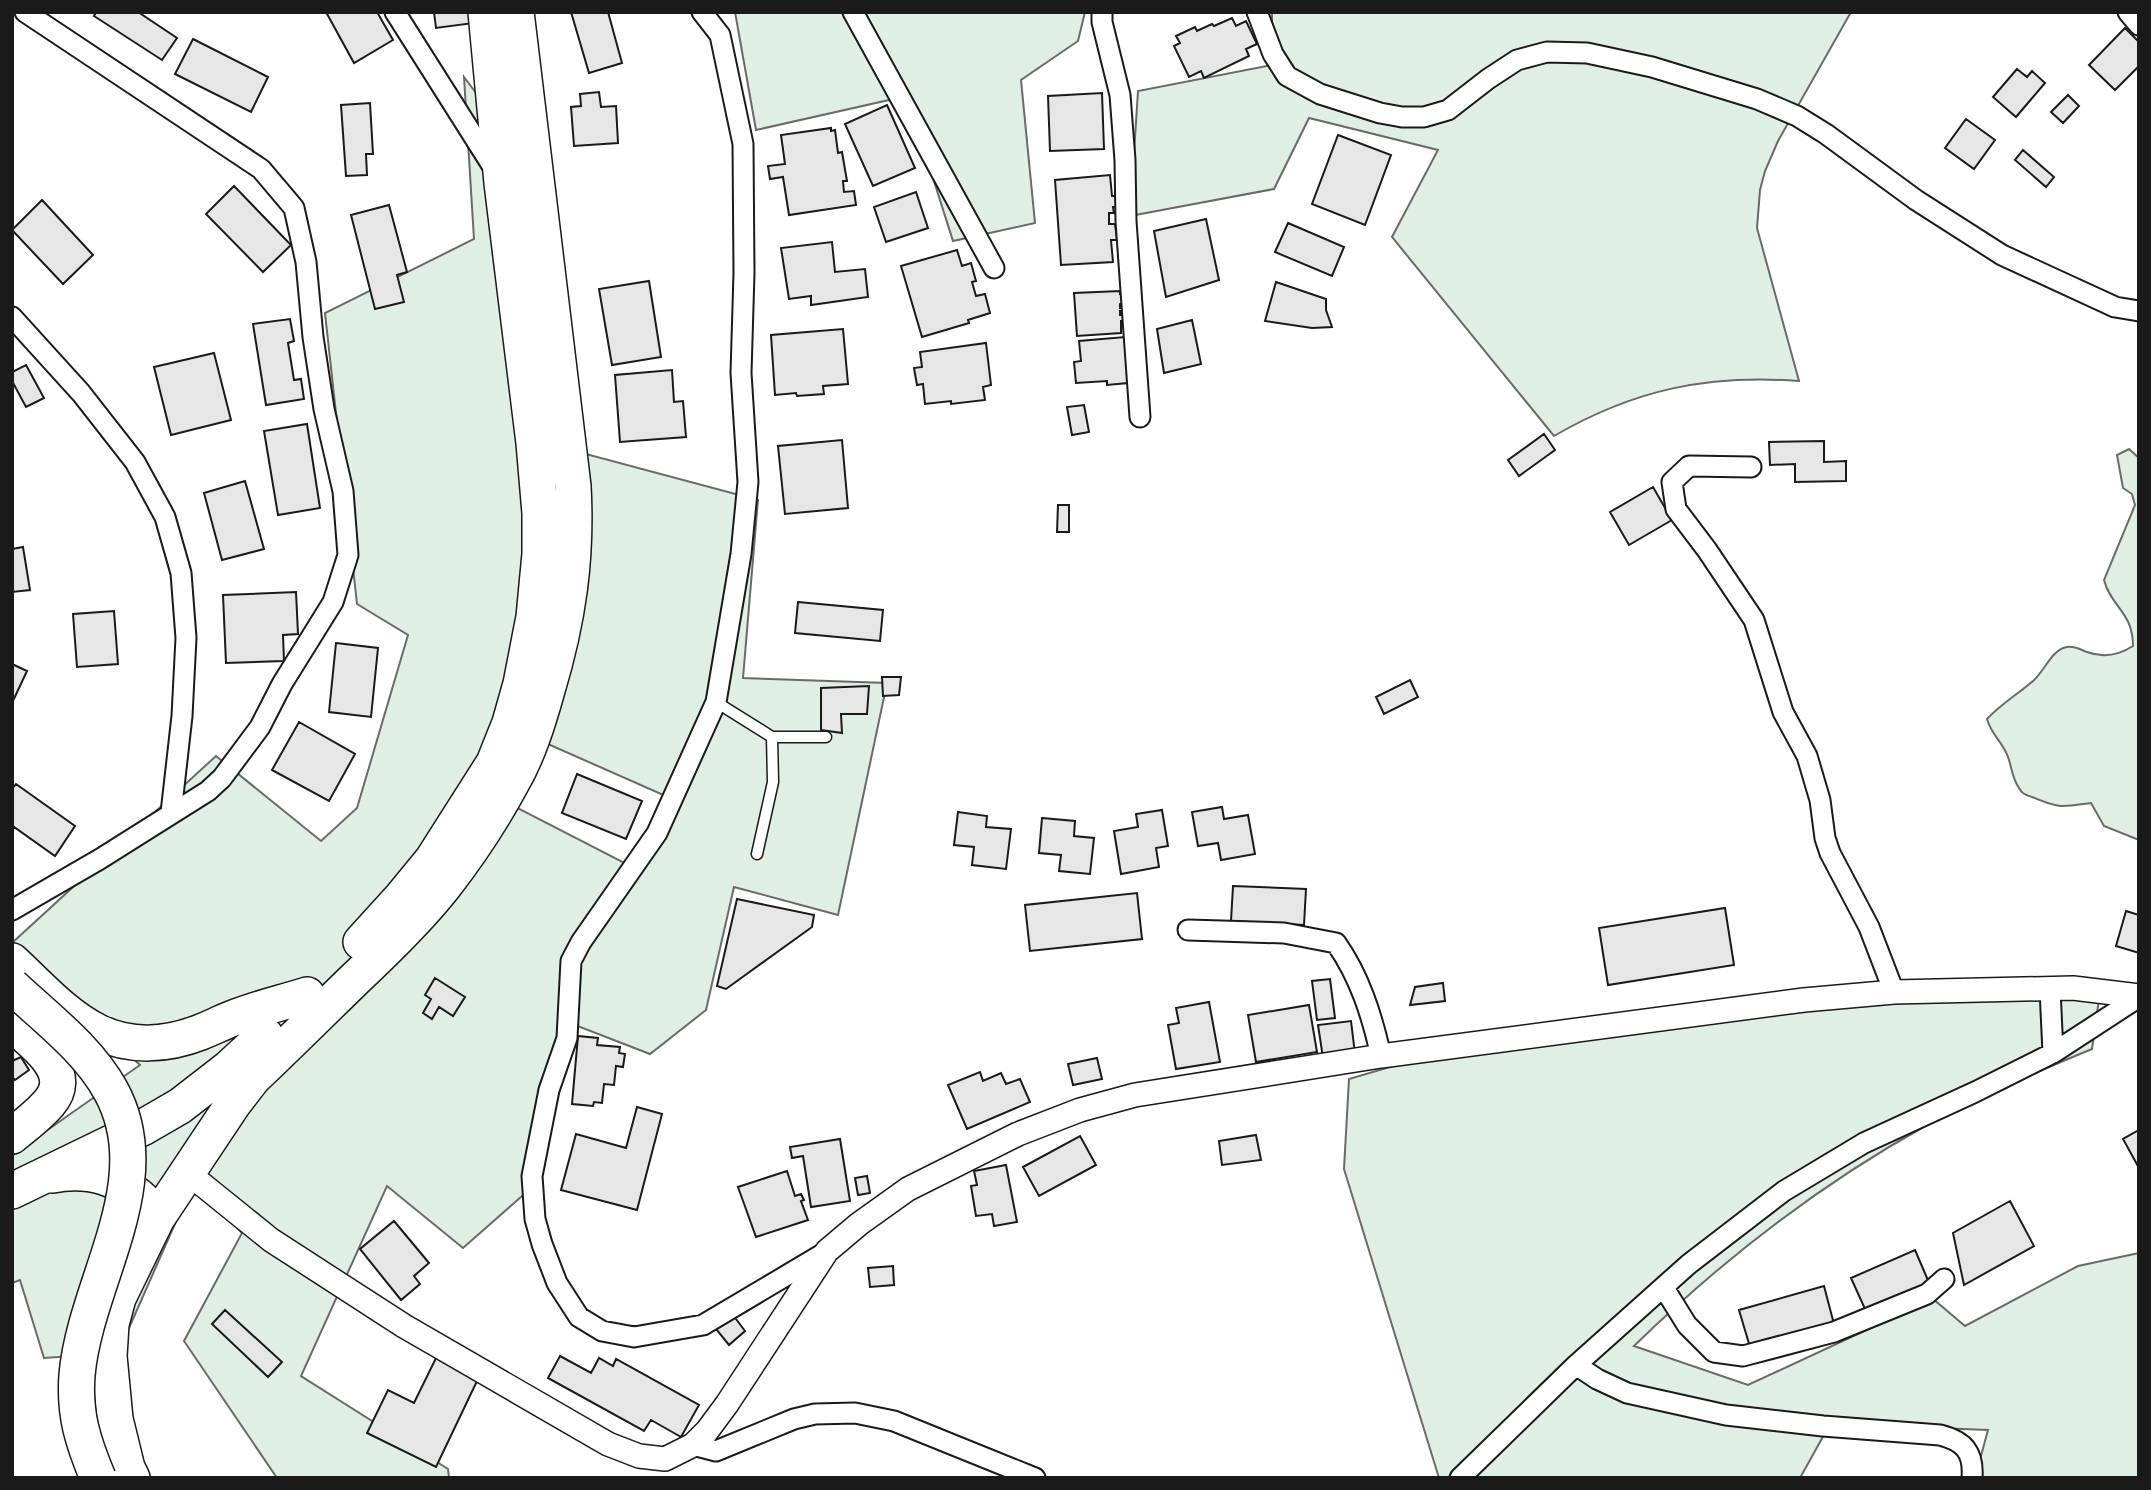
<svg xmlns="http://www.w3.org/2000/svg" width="2151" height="1490" font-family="Helvetica,sans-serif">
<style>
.green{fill:#e0efe3;stroke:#6a6a6a;stroke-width:2;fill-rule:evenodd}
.building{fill:#e6e6e6;stroke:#1a1a1a;stroke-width:2}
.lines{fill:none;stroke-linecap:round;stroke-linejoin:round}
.service-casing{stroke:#1a1a1a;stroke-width:13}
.minor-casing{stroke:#1a1a1a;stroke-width:23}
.tertiary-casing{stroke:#1a1a1a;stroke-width:26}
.motorway-casing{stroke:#1a1a1a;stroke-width:38}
.service{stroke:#fff;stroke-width:10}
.minor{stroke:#fff;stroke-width:19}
.tertiary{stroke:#fff;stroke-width:23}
.motorway{stroke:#fff;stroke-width:35}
.motorway-bridge-casing{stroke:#1a1a1a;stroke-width:38;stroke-linecap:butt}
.motorway-bridge{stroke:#fff;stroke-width:35}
</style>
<rect width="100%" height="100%" fill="#fff"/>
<path class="green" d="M735,12H1085L1078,41L1021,80L1035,223L953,241L907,96L756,130Z
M1272,12H1851L1778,141L1765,171L1760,190L1757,228L1799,381C1707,374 1633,390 1554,436L1392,237L1438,150L1309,118L1274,189L1130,216L1138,91L1272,65Z
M464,77L522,154L582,453L758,500L743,678L887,683L838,915L734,887L706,1010L650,1054L570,1023L530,1189L463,1248L387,1186L301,1376L448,1469L449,1478H277L184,1341L242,1233L193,1183L118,1353L44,1358L20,1280L12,1283V1155L140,1065L12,946V943L216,756L321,841L357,808L408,635L357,604L325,313L474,239ZM532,737L668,797L634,868L500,799Z
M2129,449L2139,458V840L2104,826L2091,803C2062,807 2060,809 2032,797C2026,795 2022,794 2019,788C2012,778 2012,768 2008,757C2002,741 1992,736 1987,719C2001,704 2018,694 2033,681C2044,672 2052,649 2067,647C2075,646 2079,649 2087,652C2103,658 2119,655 2133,646C2133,612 2111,607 2104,580L2135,505L2132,494L2123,488L2117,455Z
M2101,985L2092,1049C2036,1072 1980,1096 1927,1125C1819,1185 1722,1260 1634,1346L1748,1385L1933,1299L1965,1326L2078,1266L2139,1253V1478H1975L1988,1430L1830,1424L1800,1478H1439L1344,1169L1349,1079L1478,1041L1918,995Z"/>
<path class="building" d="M96,12H138L177,38L162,60L94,16Z
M326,12H377L393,40L354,63Z
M434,12H472L474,23L436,28Z
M571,12H608L622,63L589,73Z
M1232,18L1236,26L1246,21L1257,44L1246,49L1249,56L1204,78L1201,71L1189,77L1174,46L1180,43L1176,36L1195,27L1197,31L1212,24L1214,26Z
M2125,28L2139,42V66L2115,90L2089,65Z
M193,39L268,77L251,112L175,74Z
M2017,69L2027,77L2032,71L2045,83L2016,117L1993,97Z
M599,92L601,107L616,106L618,143L574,146L571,107L581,106L580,94Z
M1102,93L1104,149L1050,151L1048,96Z
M2068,95L2079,106L2063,123L2051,112Z
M370,103L373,154H366L367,175L346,176L341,105Z
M887,105L915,168L873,186L845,124Z
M1966,119L1995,140L1974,169L1945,148Z
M831,128V131L835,130L838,153L842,152L847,181H843L844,192L854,191L856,205L789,215L783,177L770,179L768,166L785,164L781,135Z
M1338,135L1391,155L1365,225L1312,204Z
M2023,150L2054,177L2046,187L2015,160Z
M1110,175L1112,196H1116V207H1113L1114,213H1109V224H1115L1117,240H1111L1113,262L1061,265L1055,180Z
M234,186L291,245L263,272L206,214Z
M916,192L928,228L886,242L874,207Z
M42,200L93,255L63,284L12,230Z
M389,205L407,272L397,275L404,302L375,309L351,215Z
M1206,219L1219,280L1166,297L1154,231Z
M1288,223L1344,247L1332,276L1275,252Z
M832,242L835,272L865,269L868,297L811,305V296L789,299L781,248Z
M957,250L962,266L971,263L976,281L972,282L976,296L985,294L990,313L968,320L969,323L922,337L901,266Z
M649,281L661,357L612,365L599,289Z
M1276,282L1326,299V310L1332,327L1312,328L1265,321Z
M1120,291V294H1126V303L1120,304V308L1125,307V311H1120V315H1125L1126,321H1121V333L1077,336L1074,293Z
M290,319L294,341L288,343L294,380L301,379L304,399L266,405L253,324Z
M1192,320L1201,364L1164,373L1157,329Z
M843,329L848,384L823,386L824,394L797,396L796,393L775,395L771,335Z
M1125,337L1128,383L1107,385V381L1076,383L1074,362L1081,361L1079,341Z
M986,343L991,385L983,387L985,400L951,404V401L925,404L923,384L917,385L914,368L922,367L920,352Z
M214,353L231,420L171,435L154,367Z
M26,365L44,398L26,407L12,381V372Z
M672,370L674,402L683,401L686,437L620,442L615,375Z
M1084,405L1089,432L1072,435L1067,407Z
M307,424L320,508L278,515L264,431Z
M1544,434L1555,450L1519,476L1508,460Z
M842,440L848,508L785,514L778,446Z
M1824,441V462L1846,461V481L1795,482V464L1770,465L1769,442Z
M245,481L264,549L222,560L204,493Z
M1653,487L1672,520L1629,545L1610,512Z
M1058,505H1069V532H1057Z
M23,547L30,590L12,592V549Z
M296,592L298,634L283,635L284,661L226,663L223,595Z
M798,602L883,610L880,641L795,633Z
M114,611L118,664L77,667L73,614Z
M336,643L378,648L371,717L329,712Z
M12,664L27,671L12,703Z
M882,677H901L899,695L883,696Z
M1410,680L1418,697L1384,714L1376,697Z
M869,686L867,714H841L842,733L821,730V688Z
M299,722L355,754L329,801L272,770Z
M577,774L642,801L626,839L562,813Z
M16,784L75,826L55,856L14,827L12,830V789Z
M1222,807L1224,819L1248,815L1255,854L1221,860L1218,843L1198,846L1192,812Z
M1162,810L1168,846L1156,848L1159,867L1121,874L1114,831L1138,827L1136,814Z
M958,812L987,816L986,827L1011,829L1006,869L972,865L974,847L954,845Z
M1042,818L1075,821L1074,836L1094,838L1090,874L1059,871L1061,855L1039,853Z
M1233,886L1306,889L1304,925L1231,921Z
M1137,893L1142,939L1030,951L1025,905Z
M737,899L814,915L812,927L726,989L717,986Z
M1725,908L1734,965L1608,985L1599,928Z
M2126,911L2139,915V953L2116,946Z
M435,978L465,997L453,1016L439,1007L432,1019L423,1013L431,999L425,995Z
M1330,979L1335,1018L1317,1020L1312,981Z
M1443,983L1445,1001L1410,1005L1415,987Z
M1209,1002L1220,1062L1176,1069L1168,1025L1179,1023L1176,1008Z
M1309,1005L1317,1052L1256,1062L1248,1015Z
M1351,1021L1355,1054L1323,1058L1318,1025Z
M578,1036L598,1038L597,1045L620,1047L619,1053L625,1054L623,1067L616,1066L614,1085L604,1084L602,1103L594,1102L593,1106L572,1104Z
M21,1057L29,1070L15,1080L12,1077V1061Z
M1097,1058L1102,1079L1073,1085L1068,1064Z
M980,1072L983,1081L1001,1073L1006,1084L1020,1079L1030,1102L967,1129L948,1085Z
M637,1107L662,1114L637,1210L561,1190L576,1134L626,1148Z
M2139,1130V1168L2123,1139Z
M1256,1135L1261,1160L1222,1165L1219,1141Z
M1080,1136L1096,1165L1039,1196L1023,1167Z
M840,1139L850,1201L811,1207L803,1156L792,1158L790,1147Z
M1006,1165L1017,1222L994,1226L992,1214L976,1216L971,1186L977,1185L974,1171Z
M787,1171L795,1196L801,1194L804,1200L801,1201L808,1220L756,1237L738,1187Z
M867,1176L870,1193L858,1195L855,1178Z
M2010,1201L2034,1246L1964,1285L1953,1233Z
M394,1221L429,1263L414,1276L420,1284L401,1300L360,1249Z
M1915,1250L1930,1285L1865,1309L1851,1278Z
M893,1266L894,1285L870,1287L868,1268Z
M1824,1286L1834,1324L1750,1347L1739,1310Z
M225,1310L282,1362L268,1377L212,1324Z
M733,1315L745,1331L729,1345L716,1329Z
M560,1356L591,1373L599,1358L613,1366L616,1359L699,1405L681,1437L651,1420L644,1431L548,1378Z
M436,1358L478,1379L436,1467L367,1433L388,1390L414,1403Z"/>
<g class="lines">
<g class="service-casing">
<path id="service" d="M716,702L772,737H826
M757,854L773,782L772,737"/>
</g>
<g class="minor-casing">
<path id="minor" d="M395,12L493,167
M702,12L720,35L743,144L744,273L741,373L748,482L741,554L716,702L657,833L581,942L571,961L567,1038L549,1090L532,1176L535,1219L542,1244L557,1283L579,1317L602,1331L634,1337L703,1325L826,1252
M853,12L994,268
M1102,12V22L1120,95L1125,160L1126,221L1140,417
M1257,12L1273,54L1287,76L1320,94L1380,113L1402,117H1424L1448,110L1488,79L1517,60L1547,52L1587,53L1652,67L1757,99L1797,116L1826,134L1916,200L2002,255L2115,307L2139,311
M2128,12L2139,25
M12,317L81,393L135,462L165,517L181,573L186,638L182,716L171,813
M1751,467L1689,466L1672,482L1676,509L1707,550L1754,620L1783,712L1807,756L1820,800L1825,838L1830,853L1869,927L1894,992
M12,910L100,859L208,791L222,778L260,727L282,684L333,602L348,555L343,491L324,409L313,337L306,262L294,208L261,169L25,12
M1188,930L1284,933L1336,943C1360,977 1372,1016 1381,1056
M2050,989L2053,1053
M1664,1288L1687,1325L1714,1352L1743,1356L1834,1332L1927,1294L1944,1279
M1576,1365L1597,1379L1627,1393L1726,1415L1823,1426L1940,1435C1964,1441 1974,1452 1972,1478
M693,1445L716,1451L794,1419L815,1414L855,1413L894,1421L1035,1478
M1460,1478L1576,1365L1689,1264L1784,1191L1864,1143L1975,1092L2053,1053L2139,997"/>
</g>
<g class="tertiary-casing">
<path id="tertiary" d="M188,1173L271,1240L404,1326L608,1444L639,1456L665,1459L693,1445L707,1431L727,1404L827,1251L859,1224L908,1189L1018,1134L1080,1110L1135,1095L1381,1056L1804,1000L1894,992L2073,988L2139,996"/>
</g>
<g class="motorway-casing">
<path id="motorway" d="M361,942L401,898L433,859L494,763L510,723L521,684L534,617L540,554V513L534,443L502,183L486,12
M12,961C38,985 65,1016 98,1032C131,1048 168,1045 201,1032C211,1028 221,1023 231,1019C255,1009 282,1003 307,995
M12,1024C33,1043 76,1072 49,1103C39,1115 24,1126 12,1136
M52,1175C89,1168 120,1177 147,1204
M12,1191L142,1128L180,1106L229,1068L265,1035
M132,1478L127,1468L115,1419L109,1356L111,1324L118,1298L157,1218L233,1104L253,1078C288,1045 322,1011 356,978C387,949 418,919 444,886C468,855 492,819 511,784C528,755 538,722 547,690C568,620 577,559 573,486L516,12"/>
</g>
<use href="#service" class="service"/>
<use href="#minor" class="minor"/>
<use href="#tertiary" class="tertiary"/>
<use href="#motorway" class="motorway"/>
<g class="motorway-bridge-casing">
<path id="motorway-bridge" d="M12,986C46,1018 88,1049 111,1091C161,1182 85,1282 77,1375C74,1415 83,1442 98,1478"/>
</g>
<use href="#motorway-bridge" class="motorway-bridge"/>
</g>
<rect width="2151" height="1490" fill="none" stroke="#1a1a1a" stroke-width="28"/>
</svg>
